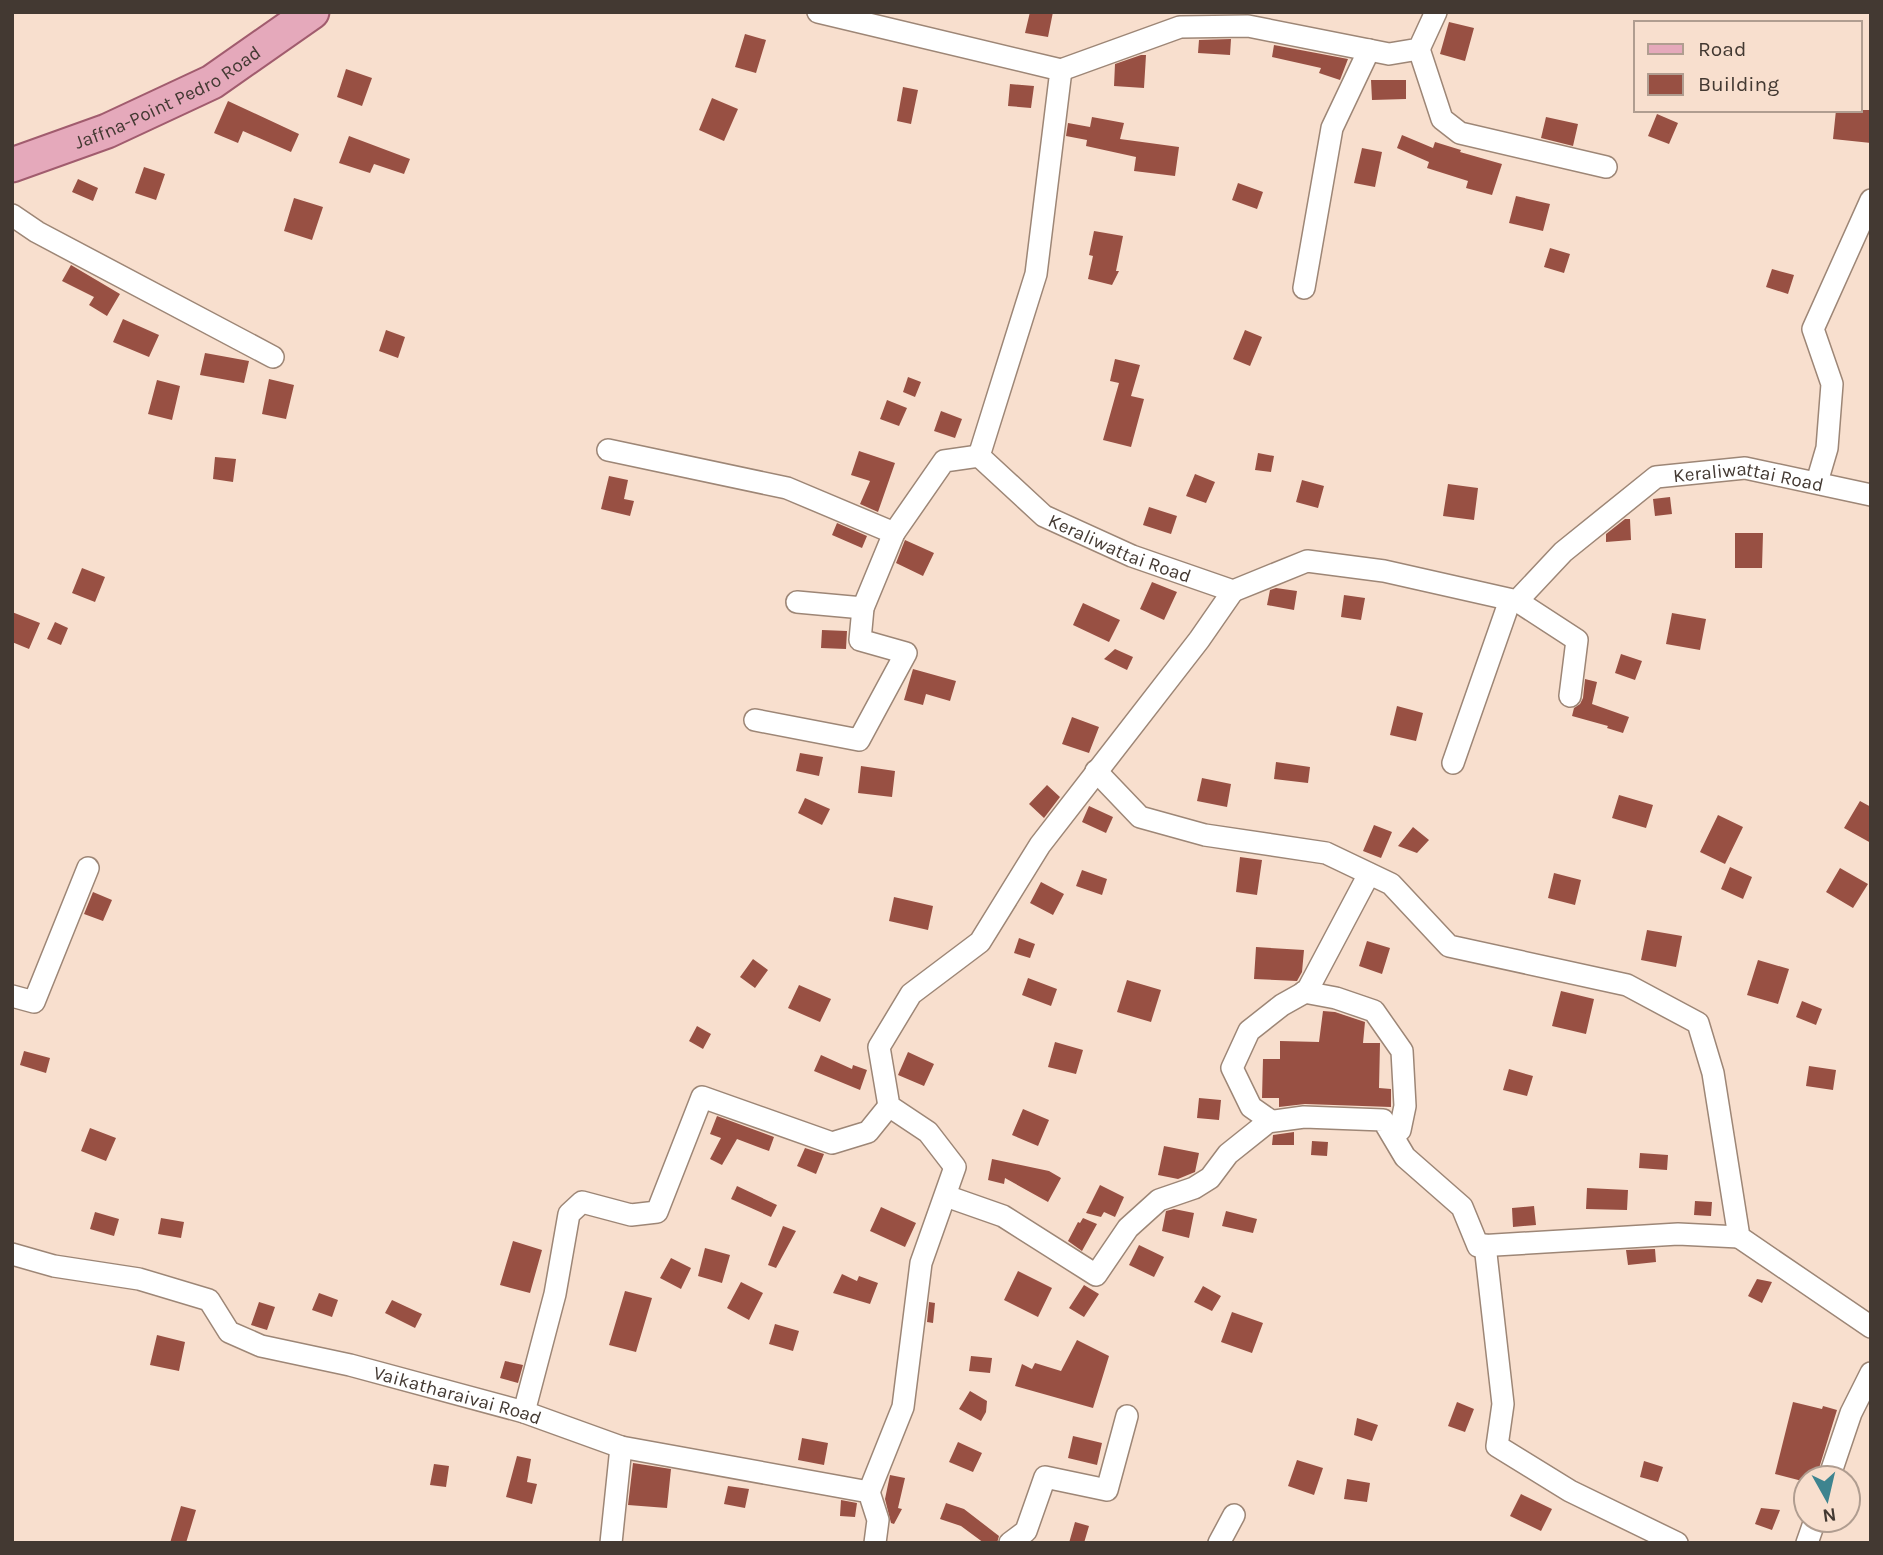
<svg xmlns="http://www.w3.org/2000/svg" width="1883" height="1555" font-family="Karla,sans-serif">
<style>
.building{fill:#985043}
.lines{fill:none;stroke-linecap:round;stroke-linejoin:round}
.street-casing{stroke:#9d8676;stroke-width:24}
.primary-casing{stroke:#a15c6e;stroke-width:37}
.street{stroke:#fff;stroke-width:21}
.primary{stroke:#e5a9bb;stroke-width:33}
.labels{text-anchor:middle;stroke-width:7;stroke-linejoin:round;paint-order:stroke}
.street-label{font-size:19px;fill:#433932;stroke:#f8dfce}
</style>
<rect width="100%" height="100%" fill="#f8dfce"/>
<path class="building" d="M1030,12H1053L1048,37L1025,33Z
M1449,22L1474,28L1465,61L1440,54Z
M745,34L766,40L756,73L735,67Z
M1231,39L1230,55L1198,53L1199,40Z
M1274,45L1348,59L1340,80L1319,73L1321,68L1272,57Z
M1141,55H1146L1144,88L1114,86L1115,64Z
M346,69L372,78L362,106L337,97Z
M1371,80H1406V99L1372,100Z
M1010,84L1034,86L1031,108L1008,106Z
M903,87L918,90L911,124L897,121Z
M712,98L738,109L724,141L699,130Z
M228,101L299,134L291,152L243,131L238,143L214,133Z
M1836,110H1871V143L1833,139Z
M1657,114L1678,123L1669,144L1648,136Z
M1092,117L1124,123L1120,139L1179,147L1175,176L1134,171L1136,157L1086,146L1087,140L1066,136L1068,123L1090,127Z
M1546,117L1578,124L1573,146L1541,138Z
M1402,135L1433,148L1435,142L1461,150L1460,152L1502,164L1492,195L1466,188L1468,181L1427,168L1429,162L1397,148Z
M349,136L410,159L404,174L374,164L370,173L339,163Z
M1362,148L1382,152L1375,187L1354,183Z
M144,167L165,174L156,200L135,193Z
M78,179L98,188L93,201L72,192Z
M1238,183L1263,192L1257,209L1232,200Z
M1516,196L1550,204L1543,231L1509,223Z
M294,198L323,207L312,240L284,231Z
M1094,231L1123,236L1116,271H1119L1112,285L1088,279L1093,256L1089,255Z
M1550,248L1570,254L1564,273L1544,267Z
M71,265L120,294L107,316L89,305L94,297L62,281Z
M1772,269L1794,275L1788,294L1766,287Z
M123,319L159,335L149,357L113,342Z
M386,330L405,337L398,358L379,351Z
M1245,330L1262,337L1250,366L1233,359Z
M205,353L249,361L244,383L200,375Z
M1115,359L1140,365L1131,396L1144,399L1131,447L1103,440L1119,383L1110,381Z
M908,377L921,382L915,397L903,392Z
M269,379L294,385L286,419L262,414Z
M157,380L180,386L172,420L148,414Z
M887,400L907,408L899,426L880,419Z
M941,411L962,419L955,438L934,431Z
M859,451L895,463L878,512L860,504L870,481L851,475Z
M1258,453L1274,456L1271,472L1255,470Z
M215,457L236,459L233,482L213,479Z
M1195,474L1215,482L1206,503L1186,496Z
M609,476L628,480L624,499L634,501L630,516L601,509Z
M1302,480L1324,486L1318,508L1296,502Z
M1448,484L1478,488L1474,520L1443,516Z
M1670,497L1672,514L1655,516L1653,499Z
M1149,507L1177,516L1171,534L1143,525Z
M1625,519H1630L1631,540L1606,542V534Z
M837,523L867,536L862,548L832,535Z
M1735,533H1763L1762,568H1735Z
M905,540L934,553L923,576L896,563Z
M82,568L105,577L95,602L72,593Z
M1152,582L1177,592L1164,620L1140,609Z
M1276,588L1297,591L1294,610L1267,605L1270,590Z
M1344,595L1365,598L1361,620L1341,617Z
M1083,603L1120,620L1109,642L1073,625Z
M12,612L40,623L29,649L12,642Z
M1672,613L1706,619L1700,650L1666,644Z
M55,622L68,628L61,645L47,639Z
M822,630L847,631L846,649L821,648Z
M1115,649L1133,657L1127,670L1104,659Z
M1621,654L1642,661L1635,680L1615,673Z
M913,669L956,681L950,701L926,694L923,705L904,700Z
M1585,679L1597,682L1592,704L1629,717L1623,733L1607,728L1608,726L1572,716L1574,708L1580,704L1583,698Z
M1397,706L1423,713L1416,741L1390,735Z
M1072,717L1099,727L1089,753L1062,744Z
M800,753L823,757L819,776L796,771Z
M1276,762L1310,767L1308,783L1274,779Z
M861,766L895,771L892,797L858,793Z
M1202,778L1231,784L1227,807L1197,801Z
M1047,785L1060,797L1044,818L1029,804Z
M1619,795L1653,805L1646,828L1612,818Z
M805,798L830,809L822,825L798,813Z
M1860,801L1871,807V843L1844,828Z
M1089,806L1113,817L1106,833L1082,822Z
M1718,815L1743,827L1725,864L1700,852Z
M1374,825L1392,832L1381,858L1363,851Z
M1413,827L1429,840L1417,853L1398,846Z
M1240,857L1262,860L1257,895L1236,892Z
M1730,867L1752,877L1743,899L1721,889Z
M1840,868L1868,884L1853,908L1826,892Z
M1082,870L1107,879L1102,895L1076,886Z
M1554,873L1581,880L1575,905L1548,898Z
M1041,882L1064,894L1053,915L1030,903Z
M93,892L112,900L103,921L84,914Z
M894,897L933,906L928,930L889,921Z
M1647,930L1682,936L1676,967L1641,960Z
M1019,938L1035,944L1030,958L1014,953Z
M1367,941L1390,948L1382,974L1359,966Z
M1256,947L1304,950L1302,972L1297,981L1254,979Z
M753,959L768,970L755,988L740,977Z
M1758,960L1789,969L1778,1004L1747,995Z
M1028,978L1057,989L1051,1006L1022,995Z
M1127,980L1161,990L1151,1022L1117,1012Z
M799,985L831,999L820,1022L788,1008Z
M1561,991L1594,999L1586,1034L1552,1026Z
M1802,1001L1822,1009L1816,1025L1796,1017Z
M1323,1011L1335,1012L1365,1022L1363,1043H1380L1379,1088L1391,1089V1107L1305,1104L1279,1107V1098H1262L1263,1059H1280V1041L1319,1042Z
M697,1026L711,1034L703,1049L689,1041Z
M1055,1042L1083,1050L1076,1074L1048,1067Z
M24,1051L50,1058L46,1073L20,1065Z
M908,1052L934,1064L924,1086L898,1075Z
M821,1055L852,1069L853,1065L867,1070L860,1090L814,1071Z
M1809,1066L1836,1070L1833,1090L1806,1086Z
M1509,1069L1533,1076L1527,1096L1503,1090Z
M1199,1098L1221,1100L1219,1120L1197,1118Z
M1023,1109L1049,1120L1038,1146L1012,1135Z
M717,1116L774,1137L769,1151L737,1139L722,1165L710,1159L721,1138L710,1134Z
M90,1128L116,1138L106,1161L81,1151Z
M1294,1132V1145H1272L1273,1135Z
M1312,1141L1328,1142L1327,1156L1311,1155Z
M1164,1146L1199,1153L1195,1172L1178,1179L1158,1175Z
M805,1148L824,1154L816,1174L797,1166Z
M1640,1153L1668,1155L1667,1170L1639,1168Z
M992,1159L1049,1171L1061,1178L1048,1202L1005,1178L1004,1184L988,1180Z
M1100,1185L1124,1197L1115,1217L1104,1212L1101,1217L1086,1213Z
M737,1186L777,1205L771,1217L731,1199Z
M1587,1188L1628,1190L1627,1210L1586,1209Z
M1695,1201L1712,1202L1711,1216L1694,1215Z
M1534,1206L1536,1225L1513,1227L1512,1208Z
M881,1207L916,1223L905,1247L870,1231Z
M1174,1209L1194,1213L1189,1238L1162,1231L1166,1211Z
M1226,1211L1257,1219L1253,1233L1222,1226Z
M95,1212L119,1219L114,1236L90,1229Z
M161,1218L184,1222L181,1238L158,1234Z
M1083,1218L1097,1224L1082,1251L1068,1241L1078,1222L1080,1223Z
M783,1226L796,1231L776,1268L768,1265Z
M513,1241L542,1250L530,1293L500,1285Z
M1139,1245L1164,1257L1154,1277L1129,1265Z
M705,1248L730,1255L722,1283L698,1276Z
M1655,1249L1656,1262L1628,1265L1626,1250Z
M671,1258L691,1268L681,1289L660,1278Z
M1018,1271L1052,1288L1038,1317L1004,1300Z
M842,1274L857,1281L859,1276L878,1283L870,1304L833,1293Z
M1757,1279L1772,1282L1762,1303L1748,1296Z
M741,1282L763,1293L749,1320L727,1308Z
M1084,1285L1099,1294L1084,1317L1069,1308Z
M1203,1286L1221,1296L1212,1311L1194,1302Z
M625,1291L652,1298L636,1352L609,1345Z
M319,1293L338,1300L332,1317L312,1310Z
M392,1300L422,1314L415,1328L385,1313Z
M259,1302L275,1307L267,1330L251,1325Z
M929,1302L935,1303L933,1323L927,1322Z
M1232,1312L1263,1323L1252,1353L1221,1342Z
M775,1324L799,1331L793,1351L769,1344Z
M157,1335L185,1342L179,1371L150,1365Z
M1077,1340L1109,1356L1093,1408L1015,1386L1022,1364L1032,1369L1035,1363L1061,1371Z
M971,1356L992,1358L990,1373L969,1371Z
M505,1361L523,1365L518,1383L500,1378Z
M970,1391L987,1401L986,1412L981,1421L959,1409Z
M1457,1402L1474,1409L1465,1432L1448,1426Z
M1793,1402L1822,1409L1823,1406L1837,1410L1816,1478H1806V1482L1775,1474Z
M1357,1418L1378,1425L1372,1441L1354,1435Z
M1073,1436L1102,1443L1097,1465L1068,1458Z
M802,1438L828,1443L824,1465L798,1460Z
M958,1442L982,1453L973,1472L949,1462Z
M517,1456L531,1459L527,1482L537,1484L532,1504L506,1497Z
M1297,1460L1323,1468L1314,1495L1288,1486Z
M1644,1461L1663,1467L1658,1482L1640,1477Z
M633,1463L671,1469L667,1508L628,1505Z
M434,1464L449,1466L446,1487L430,1485Z
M890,1475L905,1478L898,1508L902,1509L894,1524L891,1523L885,1499Z
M1347,1479L1370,1483L1367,1502L1344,1499Z
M728,1486L749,1489L745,1508L724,1504Z
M1521,1494L1552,1509L1541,1531L1510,1516Z
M841,1500L857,1503L855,1517L840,1516Z
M946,1503L964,1509L999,1536L997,1543H984L961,1526L940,1519Z
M181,1506L196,1510L186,1543H170Z
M1761,1508L1780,1510L1772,1530L1755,1524Z
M1075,1522L1089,1526L1084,1543H1069Z"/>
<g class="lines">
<g class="street-casing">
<g id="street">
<path id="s1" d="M818,12L1061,70L1036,274L979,456L1044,516L1132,556L1233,591L1307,561L1384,571L1517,601L1563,552L1656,477L1745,468L1871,495"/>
<path d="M1419,49L1442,119L1460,133L1606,167"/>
<path d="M1061,70L1180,27L1248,26L1389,54L1419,49L1436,12"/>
<path d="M12,215L37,232L273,357"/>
<path d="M1304,288L1332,128L1369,50"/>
<path d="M608,450L787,488L894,533"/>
<path d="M1817,482L1827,448L1832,384L1813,329L1871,200"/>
<path d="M1517,601L1577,640L1570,696"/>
<path d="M797,602L863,608"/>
<path d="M755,720L859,740L906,653L860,640L863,608L894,533L944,461L979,456"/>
<path d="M1453,763L1510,600"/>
<path d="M1096,771L1140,817L1205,835L1326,853L1391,884L1449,946L1627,985L1698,1023L1713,1073L1739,1237L1871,1327"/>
<path d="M1304,992L1336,998L1374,1011L1402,1051L1405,1106L1400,1130L1392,1134"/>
<path d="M12,996L34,1002L88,868"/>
<path d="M1271,1121L1251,1107L1232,1068L1249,1031L1282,1005L1307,991L1369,874"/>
<path d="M946,1196L1003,1216L1096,1275L1128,1228L1159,1200L1194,1188L1210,1178L1228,1154L1268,1122L1304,1117L1383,1120L1405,1157L1462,1207L1478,1246L1678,1234L1739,1237"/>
<path d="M1485,1245L1503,1404L1497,1446L1570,1491L1677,1543"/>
<path id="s2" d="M12,1254L54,1266L139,1279L209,1300L229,1332L261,1346L350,1365L524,1412L621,1447L869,1492L878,1520L875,1543"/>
<path d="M524,1412L555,1294L569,1214L582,1202L631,1215L657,1212L702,1097L832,1143L868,1132L889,1106"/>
<path d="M1829,1478L1851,1413L1871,1373"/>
<path d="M869,1492L903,1407L921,1263L955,1167L928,1132L889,1106L879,1047L911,994L980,942L1040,845L1199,640L1233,591"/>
<path d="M611,1543L621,1447"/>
<path d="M1010,1543L1026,1531L1045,1477L1107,1490L1127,1416"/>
<path d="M1219,1543L1234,1515"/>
<path d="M1807,1543L1815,1520"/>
</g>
</g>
<g class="primary-casing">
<g id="primary">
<path id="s3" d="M12,165L107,131L212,82L312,12"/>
</g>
</g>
<use href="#street" class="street"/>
<use href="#primary" class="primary"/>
</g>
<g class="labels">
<g class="street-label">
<text dy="7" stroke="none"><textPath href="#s3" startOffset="170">Jaffna-Point Pedro Road</textPath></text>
<text dy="7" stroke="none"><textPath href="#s1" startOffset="1512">Keraliwattai Road</textPath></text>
<text dy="7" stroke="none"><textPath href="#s1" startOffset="817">Keraliwattai Road</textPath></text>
<text dy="7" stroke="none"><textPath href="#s2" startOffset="478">Vaikatharaivai Road</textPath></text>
</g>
</g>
<rect width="1883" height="1555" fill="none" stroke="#433932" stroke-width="28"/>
<rect x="1634" y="21" width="228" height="91" fill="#f8dfce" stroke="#b09d90" stroke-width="2"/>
<rect x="1648" y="44" width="35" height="10" fill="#e5a9bb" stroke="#b09d90" stroke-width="2"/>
<text x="1698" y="56" font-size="21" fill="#433932">Road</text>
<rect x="1648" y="74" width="35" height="21" fill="#985043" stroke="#b09d90" stroke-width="2"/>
<text x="1698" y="91" font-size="21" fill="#433932">Building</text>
<g transform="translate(1827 1499) rotate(172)"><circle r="33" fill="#f8dfce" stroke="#b09d90" stroke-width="2"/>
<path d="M0-5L12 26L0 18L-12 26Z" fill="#3e848f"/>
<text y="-10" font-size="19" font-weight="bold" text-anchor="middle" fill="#433932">N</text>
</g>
</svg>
